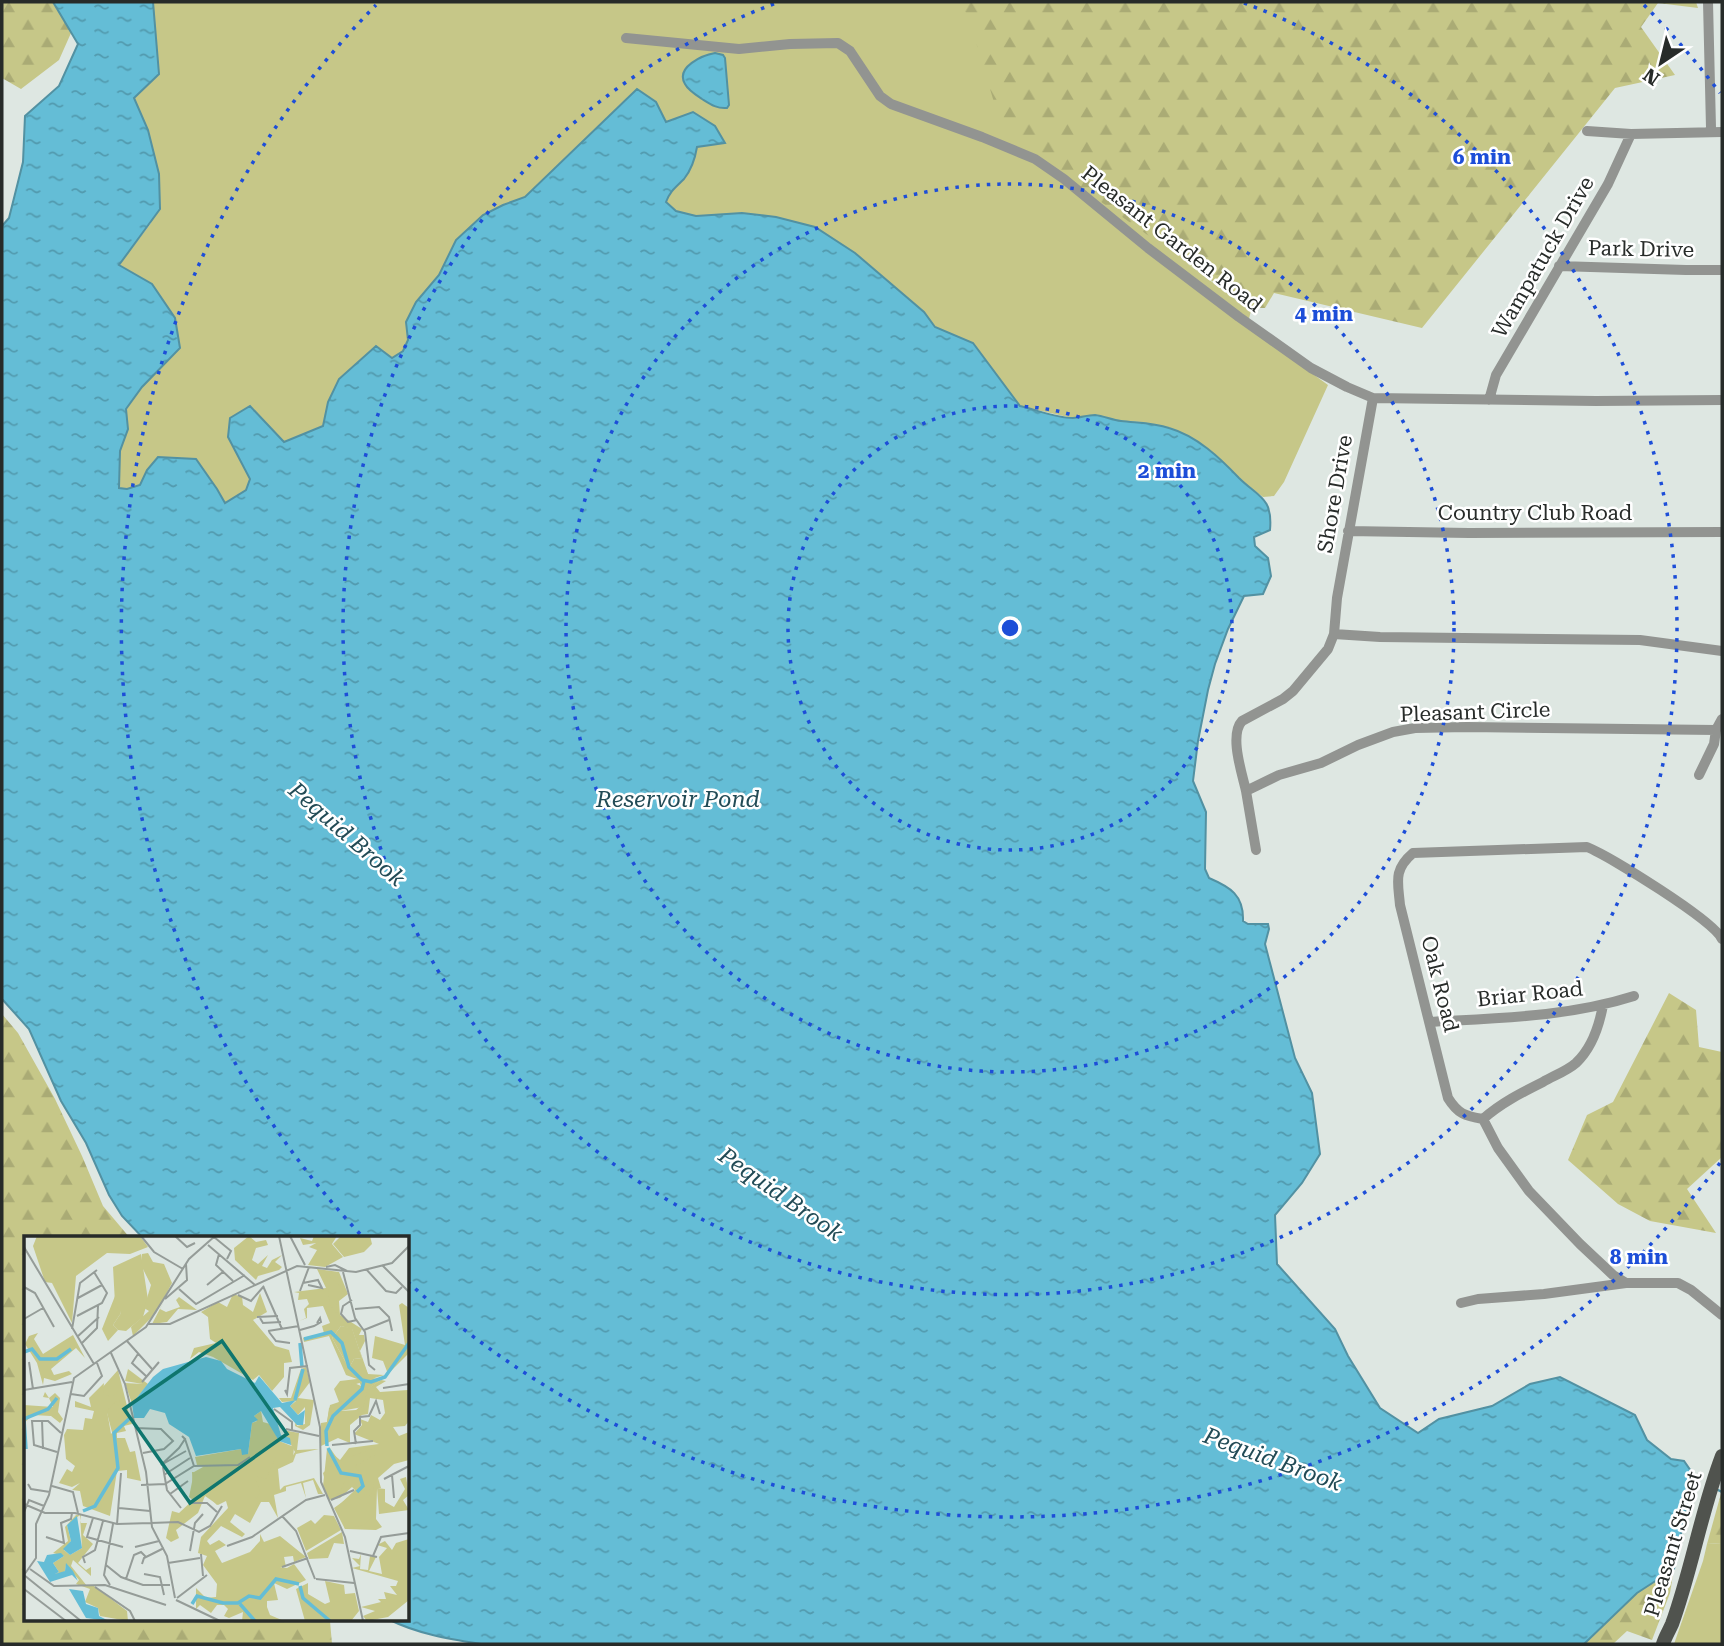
<svg xmlns="http://www.w3.org/2000/svg" width="1724" height="1646" font-family="'Roboto Serif',serif">
<style>
.green{fill:#c6c788}
.forest{fill:url(#forest-firs)}
.water{fill:url(#water-ripples);stroke:#5291a2;stroke-width:2}
.lines{fill:none;stroke-linecap:round;stroke-linejoin:round}
.stream{stroke:#5291a2;stroke-width:2.5}
.minor{stroke:#929491;stroke-width:10}
.major{stroke:#50534e;stroke-width:14}
.ring{fill:none;stroke:#1d4ed8;stroke-width:3.5;stroke-dasharray:3.5 7}
.labels{text-anchor:middle;stroke-width:5;stroke-linejoin:round;paint-order:stroke}
.street-label{font-size:21px;fill:#272b29;stroke:#fff}
.water-label{font-size:23px;font-style:italic;fill:#224b56;stroke:#fff}
.inset-river{fill:none;stroke:#64bdd6;stroke-width:3.5}
.inset-road{fill:none;stroke:#959c98;stroke-width:2}
.view{fill:#0f766e;fill-opacity:0.15;stroke:#0f766e;stroke-width:3.5}
.inset-edge{fill:none;stroke:#272b29;stroke-width:3.5}
.centre{fill:#1d4ed8;stroke:#fff;stroke-width:3.5}
.ring-label{font-size:21px;text-anchor:middle;font-weight:bold;fill:#1d4ed8;stroke:#fff;stroke-width:5;stroke-linejoin:round;paint-order:stroke}
</style>
<defs>
<pattern id="forest-firs" width="22" height="20" patternUnits="userSpaceOnUse" patternTransform="scale(1.75)"><rect width="22" height="20" fill="#c6c788"/><path d="M5 1l3.5 6h-7zM16 11l3.5 6h-7z" fill="#aaab75"/></pattern>
<pattern id="water-ripples" width="26" height="14" patternUnits="userSpaceOnUse" patternTransform="scale(1.75)"><rect width="26" height="14" fill="#64bdd6"/><path d="M2 4q2-2 4 0t4 0M15 11q2-2 4 0t4 0" fill="none" stroke="#529aae"/></pattern>
</defs>
<rect width="100%" height="100%" fill="#dee7e2"/>
<path class="green" d="M153,2H1011L1188,264L1251,311L1247,326L1328,385L1284,482L1274,496L1263,497L1239,479L1142,422L1120,421L1093,415L1072,418L1020,406L973,343L935,327L924,312L742,213L696,216L676,211L666,202C670,191 676,187 684,179C692,170 695,159 697,147L724,143L666,122L656,102L619,107L525,197L503,205L483,215L456,240L439,275L416,302L406,322L408,340L403,351L393,358L376,347L339,379L328,402L323,426L284,442L269,426L228,437L250,479L246,490L225,504L217,489L147,470L140,485L127,489L118,488L120,451L128,429L126,409L142,387L152,284L119,265L151,223L148,130L134,98L158,74Z
M1722,1543V1644H1674L1703,1561L1707,1544Z"/>
<path class="forest" d="M2,2H53L71,33L59,60L21,89L2,78Z
M959,2H1696L1698,8L1658,3L1641,27L1675,75L1615,88L1422,328L1274,293L1265,308H1250L1003,132L968,16Z
M1669,993L1696,1010L1699,1047L1722,1052V1157L1687,1189L1716,1233L1650,1221L1618,1204L1568,1160L1587,1115L1613,1102Z
M2,1014L18,1033L55,1099L82,1156L103,1206L130,1238H26V1620H329L330,1621L332,1644H2Z
M1722,1490V1543L1707,1544Z
M1674,1569L1670,1593L1652,1640L1627,1631L1613,1644H1584L1637,1593Z"/>
<path class="water" d="M53,2H153L159,74L134,98L148,130L159,174L160,209L119,265L152,284L175,318L180,348L142,387L126,409L128,429L120,451L119,488L127,489L140,485L147,470L158,457L196,459L217,489L225,503L246,490L250,479L228,437L230,418L250,406L284,442L323,426L328,402L339,379L376,346L392,358L403,351L408,340L406,322L416,302L439,275L456,240L483,215L503,205L525,197L637,89L656,102L666,122L693,112L715,126L725,143L697,147C695,159 692,169 684,179C676,187 670,191 666,202L676,211L696,216L742,213L776,217L815,227L855,253L924,312L935,327L973,343L1020,406C1037,410 1056,418 1073,418C1080,418 1087,415 1095,415C1104,416 1112,420 1121,421C1138,423 1154,423 1169,428C1197,436 1220,458 1239,478C1258,497 1273,497 1270,530L1254,537L1255,546L1268,558L1271,576L1263,594L1244,596L1228,629L1215,664L1208,690L1198,741L1193,781L1206,812L1205,869L1209,878C1230,887 1244,895 1243,921L1248,924H1268L1269,929L1265,944L1295,1058L1312,1093L1320,1154L1302,1183L1275,1215L1277,1264L1335,1329L1348,1356L1380,1408L1418,1433L1439,1419L1492,1406L1530,1384L1560,1377L1635,1415L1647,1440L1671,1459L1684,1461L1693,1474L1674,1569L1637,1593L1584,1644H481C450,1639 418,1634 390,1620H408V1238H143L122,1216L109,1195L86,1143L61,1101L29,1029L2,999V226L9,218L23,162L25,116L59,86L78,44Z
M715,53L723,55L725,58L729,105L727,108C717,109 710,104 702,99C696,95 688,90 685,84C675,67 703,55 715,53Z"/>
<g class="lines">
<path class="stream" d="M1688,1483L1696,1484
M1718,1490L1722,1492"/>
<path class="minor" d="M1708,2L1711,128L1709,132
M626,38L739,49L790,44L838,43L850,51L880,96L891,104L982,137L1035,159L1064,179L1148,248L1239,317L1311,368L1347,387L1373,398L1596,401L1722,400
M1587,131L1631,134L1722,132
M1559,266L1686,270H1722
M1489,400L1496,375L1608,184L1631,134
M1348,531L1469,533L1722,532
M1334,634L1380,637L1640,640L1722,651
M1699,775L1714,744L1716,730
M1246,791C1242,773 1229,735 1242,721L1283,699L1293,691L1328,649L1334,634L1337,598L1373,398
M1256,850L1246,791L1279,775L1321,763L1358,745L1393,732L1415,728L1467,727L1716,730L1722,719
M1722,939C1713,920 1611,857 1587,847L1413,853C1393,870 1398,882 1400,905L1448,1098C1458,1114 1465,1116 1483,1119L1498,1148L1529,1191L1580,1244L1613,1275L1626,1283H1678L1691,1290L1722,1315
M1429,1022C1498,1018 1568,1017 1634,996
M1483,1119C1501,1103 1521,1093 1543,1082C1553,1076 1567,1071 1576,1063C1592,1048 1599,1027 1603,1005
M1461,1303L1478,1299L1544,1294L1626,1283"/>
<path class="major" d="M1663,1644C1665,1637 1669,1631 1672,1624C1692,1569 1701,1511 1722,1456"/>
</g>
<g class="ring">
<circle cx="1010" cy="628" r="222"/>
<circle cx="1010" cy="628" r="444"/>
<path d="M1244 3A667 667 0 1 1 776 3"/>
<path d="M1720 1163A889 889 0 0 1 409 1283M360 1234A889 889 0 0 1 376 5M1644 5A889 889 0 0 1 1720 93"/>
</g>
<g class="labels">
<g class="street-label">
<text transform="translate(1172 239) rotate(38)" y="7">Pleasant Garden Road</text>
<text transform="translate(1641 249) rotate(1)" y="7">Park Drive</text>
<text transform="translate(1543 257) rotate(-60)" y="7">Wampatuck Drive</text>
<text transform="translate(1335 494) rotate(-80)" y="7">Shore Drive</text>
<text x="1535" y="520">Country Club Road</text>
<text transform="translate(1475 712) rotate(-2)" y="7">Pleasant Circle</text>
<text transform="translate(1440 984) rotate(76)" y="7">Oak Road</text>
<text transform="translate(1530 994) rotate(-6)" y="7">Briar Road</text>
<text transform="translate(1673 1544) rotate(-73)" y="7">Pleasant Street</text>
</g>
<g class="water-label">
<text x="678" y="807">Reservoir Pond</text>
<text transform="translate(347 834) rotate(41)" y="8">Pequid Brook</text>
<text transform="translate(781 1194) rotate(35)" y="8">Pequid Brook</text>
<text transform="translate(1273 1459) rotate(20)" y="8">Pequid Brook</text>
</g>
</g>
<g transform="translate(24 1236)">
<rect width="385" height="385" fill="#dee7e2"/>
<path d="M13,0H116L124,11L106,18L83,17L52,40L48,87L28,47L21,46L9,10ZM317,0H346L348,8L340,16L320,21L309,8ZM94,134L105,178L89,200L83,177L69,162ZM237,175L239,186L246,188L255,205L270,211L269,222L251,226L234,266L201,261L193,269L178,254L169,263L168,236L206,238L173,229L171,221L217,213L224,218L228,187L233,185L230,180Z" fill="#c6c788"/>
<path d="M225,0L232,6L242,4L244,9L232,12L228,24L234,28L244,19L238,30L243,32L248,24L258,19L251,26L258,31L255,34L234,40L232,44L211,24L210,12ZM290,0H313L308,8L319,21L301,31L284,29L293,14L285,11L292,7L279,9L276,2L288,5ZM293,33L315,36L324,58L315,65L316,79L338,93L335,99H340L341,105L336,115L344,138L360,139L329,149V161L317,175L332,174L339,168L343,153L357,144L362,145L352,151L356,156L384,154L385,149V185L381,190L369,191L375,200L385,196V224L370,228L354,242L357,252L353,253L352,283L358,291L352,294L321,293L314,270L331,254L328,251L316,262L305,264L299,250L303,213L316,224L325,212L355,208L330,198L338,189L336,183L344,186L347,179L356,184L361,177L359,164L346,162L344,178L338,179L326,189V207L314,202L297,210V187L303,186L306,169L315,166L310,153L316,145L333,143L322,139L305,100L280,106L279,102L300,97L298,90L306,87L299,70L283,72V82L275,85L282,82L280,73L285,68L283,63L274,64L275,57L270,56L302,52ZM317,90L328,93L338,122L330,123L325,132L308,102ZM236,57L243,76L229,84L251,110L265,114L268,126L260,127V141L248,155L235,139L229,144L189,121L175,116L166,123L170,112L192,107L186,103L184,81L177,76L194,66L203,71L209,58L218,61L219,69L229,76ZM91,60L97,77L89,89L94,94L84,105L78,93ZM155,61L173,74L154,73L143,86L128,88L140,65L136,73L142,76L156,71L152,64ZM14,97L10,103L19,118L49,99L61,122L52,112L27,133L30,139L45,135L48,138L31,145L20,142L19,149L13,127L1,108L5,100ZM282,131L286,146L274,162L290,164L286,189L279,194L271,190L272,183L273,190L281,188V171L274,179L266,170L272,165L258,166L255,162H267L277,133ZM104,133L124,148L108,168L101,147L119,148L101,145ZM80,147L79,158L87,161L96,154L97,160L94,170L92,165L83,175L87,198L105,178L108,188L100,190L102,195L93,197V202H101L106,216L111,215L117,245L103,242V234L93,235L86,280L59,270L56,255L48,254L56,247L48,251L35,247L43,233L48,236L51,230L42,223L40,199L43,193L59,194L61,182L68,183L70,175L51,171V165L67,171L65,162ZM21,156L25,162L31,157L36,162L34,176L39,183L36,187L27,180L9,179L0,187V169L29,171L25,162L19,161ZM259,194L275,197L273,214L295,213L272,218L269,226L254,233L256,254L260,250L290,242L299,258H294L289,244L279,247L282,262L277,247L262,251V255L250,259L254,282L245,266H237L226,287L211,278L206,286L221,298L218,301L197,290L183,305L186,309L195,304L202,309L191,315L198,327L226,316L236,305V298L240,306L256,300L282,321L270,326L269,320L260,321L262,331H256L263,332L270,328L282,344L263,353L250,347L254,364L243,365V371L246,379L260,385H218L219,376L205,382L200,380L204,373L200,369H193L187,377L176,369L172,373V352L182,362L192,361L193,348L179,329L183,320L174,317L177,301L204,272L202,265L194,269L181,260L174,277L152,294L155,302L147,306L142,302L148,275L155,277L169,264L165,261L170,236L179,231H201L233,263L236,255L230,240L242,243L252,221H268L271,216ZM52,279H57L56,287H63L59,299L69,308L54,327L62,334L67,331V340L49,324L47,330L63,350H70L103,375L104,385L76,380L74,372L61,366L66,353L52,348L55,344L42,329L41,335L36,339L31,338L35,336L29,327L40,320L29,317L44,305L41,291ZM56,279L58,312L46,319L40,314L47,305L43,289ZM300,279L310,280L317,294L282,315L273,292L287,284L291,288ZM318,296L320,308L310,307L304,322L285,323L283,317ZM385,303V364L364,381L343,385L339,380L351,375L337,371L357,366L354,363H362L360,356L373,359L366,350H372L374,345L328,332L336,330L328,322L335,323L337,318L336,333L344,334L346,320L352,321L345,335L358,338L355,321L363,312L353,309L361,305L368,314L372,307ZM301,345L320,349L321,358L331,357L335,375L327,385H281L272,353L284,347V358L301,368L306,366Z" fill="#c6c788" fill-rule="evenodd"/>
<path d="M117,18L124,64L119,81L102,95L94,94L89,89L97,77L91,67L89,31ZM302,36L319,54L312,66L314,79L306,69ZM378,67L385,72V117L364,138L359,125L348,122L351,100L381,109L375,69ZM317,90L328,92L338,122L330,123L325,132L308,102ZM341,131L345,141L357,144L344,153L339,171L316,175L300,207L305,172L327,160L328,146L337,150L331,136ZM306,212L315,225L350,212L352,218L331,230L338,241L322,242L316,257L305,261L299,237L308,229ZM382,241L385,259L379,264L385,274L355,278L353,252L361,253V266L370,271L381,253L376,243ZM338,244L349,246L352,277L340,289L321,293L310,272L331,257L336,264L341,258L348,261L346,253L333,254ZM85,246L76,274L63,270L62,265L71,263Z" fill="#c6c788"/>
<path d="M124,17L129,26L140,28L148,47L132,77L109,100L107,91L125,75L120,72L127,49L117,29L118,18Z" fill="#c6c788"/>
<path d="M182,121L197,125L203,133L231,147L235,140L258,167L272,164L266,170L274,179L281,174L279,189H273L256,171L249,172L257,199L266,202L267,209L255,205L237,175L230,180L234,184L228,187L224,218L218,219L217,213L172,220L165,201L145,188L141,177L126,173L120,182H110L108,168L129,141L139,133ZM53,280L58,312L46,319L39,313L47,305L43,289ZM37,317L40,320L29,327L35,336L31,338L41,335L42,327L49,335L54,345L48,339L26,346L13,325L20,326L23,319ZM45,353L59,355L62,368L74,372L75,380L85,385L62,382Z" fill="#64bdd6"/>
<path class="inset-river" d="M280,103L307,96L318,107L325,131L338,144L347,146L361,141L385,107M276,107L278,131M0,116L8,113L16,123H33L47,113M271,164L279,133M303,210L302,195L309,180L338,153L340,145M304,212L317,237L336,240L339,250L333,256M2,213L0,183L24,173L33,162M59,275L71,270L94,232L90,197L106,182M276,350L279,362L306,385M168,368L173,360L199,367H214L225,360L236,362L252,343L275,348M216,368L231,385"/>
<path class="inset-road" d="M117,0L130,16L159,33M151,0L163,11L171,7M255,0L296,191L297,246L321,301L339,385M266,0L281,29M190,1L207,15L203,23M184,9L231,49M0,11L70,128M195,18L192,29L209,45M358,29L385,56M302,31L311,29L323,35M342,33L362,55L372,57L378,51M319,36L331,82L341,96L345,129L351,134M279,47L294,44L298,52L284,49M183,49L200,35M239,50L258,93M0,51L11,57L30,91M155,53L172,68L221,39M276,55L285,31M214,59L227,65L240,50M54,62L78,49M141,63L163,44L162,28M328,64L319,70L317,78L324,86L333,84M331,73L355,71L365,81L368,95M53,80L78,67L83,57L70,36M233,81L254,80M236,82L239,87L257,86M0,83L19,72M125,88H146L273,30L332,36L368,27L385,10M48,93L56,47L73,34M276,94L290,90L297,86L296,82L293,87M340,94L365,84M244,95L275,90M245,96L252,105L266,107M53,101L75,81M103,105L128,133M58,107L73,92L74,70M87,117L101,148L122,236L128,291L143,320L151,362M114,118L108,127L122,140M5,126L9,153M118,146L135,126M359,152L385,148M0,154L48,146M261,154L263,158L266,132L284,130M47,158L60,160L78,140L73,127M250,173L268,186V194M18,184L19,213M111,192L137,193L149,205L140,213L119,217M262,193L295,200M158,200L161,203L155,212L137,229L162,215M161,203L170,230M332,208L330,195L336,189V181L345,180L352,165L356,178M308,209L349,205M33,216L10,209L8,185H24L37,197M139,231L143,254L157,272M140,239L166,222M368,239L370,262M360,243L385,230M4,248L7,253L26,256M117,249L141,248L170,230L214,229L226,221M28,250L49,256L54,277M146,258L164,245M161,259L167,267H183L193,276M307,264L330,254M0,268L21,277H51L93,288L127,287M95,272L126,275M0,276L5,264L20,270M258,280L272,295L291,343M69,282L63,301L99,311M127,287L154,286L175,296L186,290L198,270M93,288L97,237M22,301L40,307L37,287L47,283L48,277M203,310L228,301L282,264L301,259M111,311L135,305M166,315L171,287L179,278M326,315L353,321M177,318L179,340M349,320L357,301L385,297M61,327L59,321L71,314L79,285M144,327L176,322M118,328L120,322L140,312M82,329L97,341L119,349H146M258,331L284,322M6,333L30,350L81,349L142,369M120,338L136,341L140,359M0,339L57,385M0,339L12,322V288L25,259L50,142L122,91L165,23L191,0M102,343L110,319L117,316L122,321M292,343L330,347M86,349L80,339L89,288M71,351L106,375L111,385M0,353L42,385M153,362L183,339M152,364L196,385"/>
<path class="view" d="M198,105L263,198L166,267L100,173Z"/>
<rect width="385" height="385" class="inset-edge"/>
</g>
<circle cx="1010" cy="628" r="10" class="centre"/>
<g class="ring-label">
<text x="1482" y="164">6 min</text>
<text x="1324" y="321">4 min</text>
<text x="1167" y="478">2 min</text>
<text x="1639" y="1264">8 min</text>
</g>
<rect width="1724" height="1646" fill="none" stroke="#272b29" stroke-width="7"/>
<g transform="translate(1661 63) rotate(215)" stroke="#ffffff" stroke-width="5" paint-order="stroke">
<path d="M0-5L12 26L0 18L-12 26Z" fill="#272b29"/>
<text y="-10" font-size="19" font-weight="bold" text-anchor="middle" fill="#272b29">N</text>
</g>
</svg>
